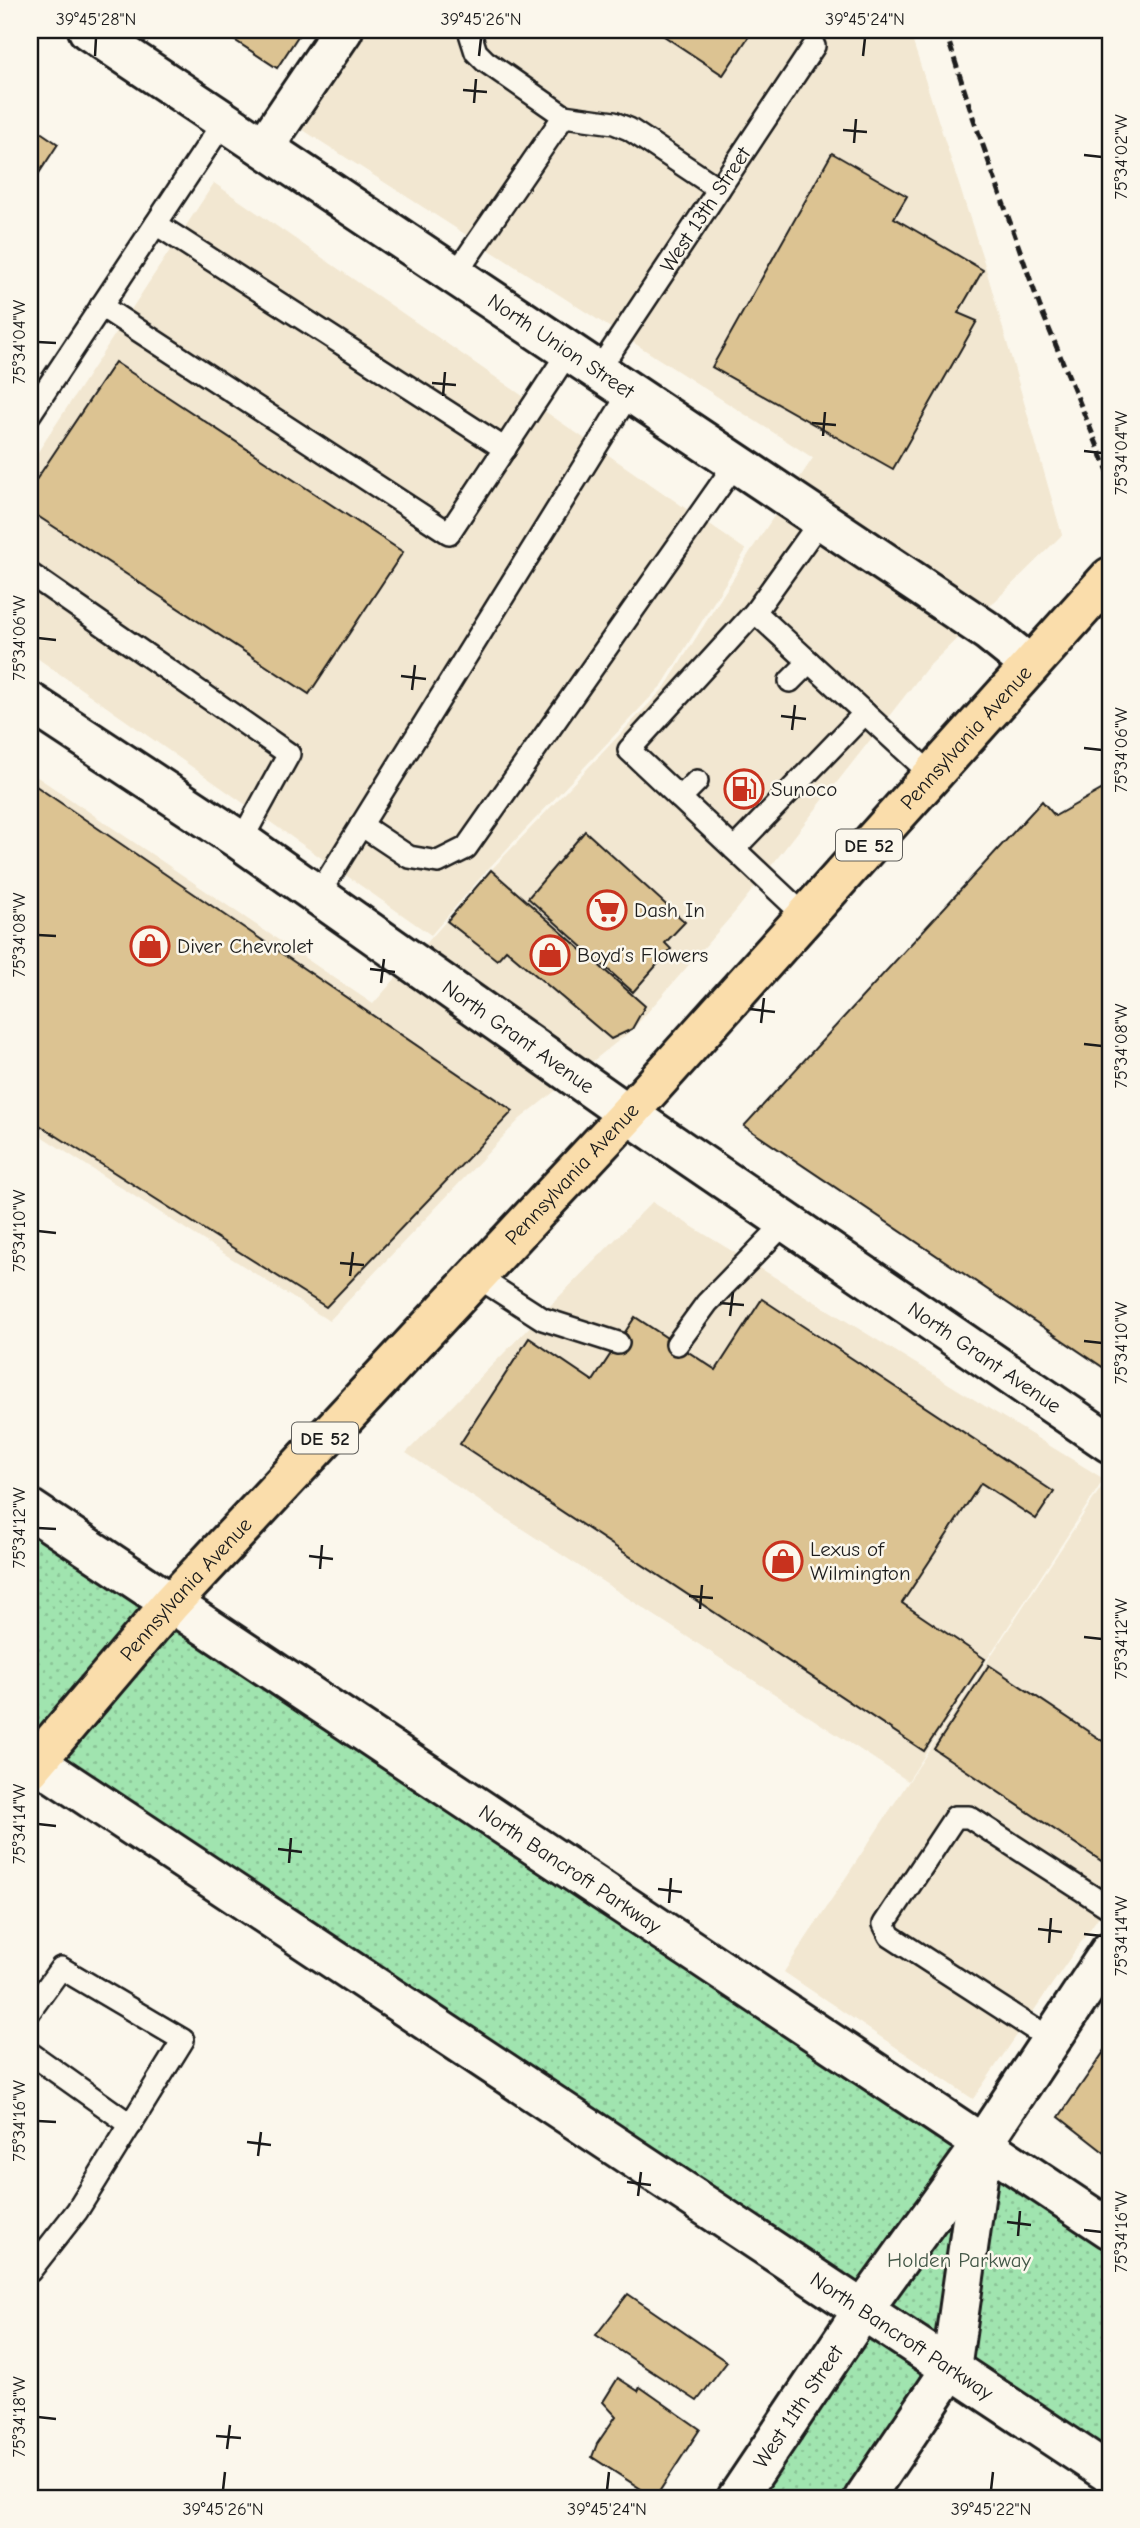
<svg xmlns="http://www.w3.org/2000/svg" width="1140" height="2528" font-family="'Comic Neue',sans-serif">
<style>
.built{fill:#f2e7d1}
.park{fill:url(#park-dots);stroke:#5e8066;stroke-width:2}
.building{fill:#dcc392;stroke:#1c1c1c;stroke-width:2}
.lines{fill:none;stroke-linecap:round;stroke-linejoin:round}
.service-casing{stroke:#1c1c1c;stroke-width:26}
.minor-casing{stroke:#1c1c1c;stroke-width:44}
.primary-casing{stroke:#1c1c1c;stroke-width:44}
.service{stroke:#fbf7ec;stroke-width:21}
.minor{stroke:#fbf7ec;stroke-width:38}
.primary{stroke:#faddab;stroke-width:38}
.rail{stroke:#1c1c1c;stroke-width:5;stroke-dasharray:10 5;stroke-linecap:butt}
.ticks{fill:none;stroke:#1c1c1c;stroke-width:2.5}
.labels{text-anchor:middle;stroke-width:5;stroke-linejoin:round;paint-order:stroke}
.shield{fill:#fbf7ec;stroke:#5f5e5a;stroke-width:2}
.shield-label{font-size:19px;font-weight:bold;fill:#1c1c1c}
.street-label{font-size:21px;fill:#1c1c1c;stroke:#fbf7ec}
.poi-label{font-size:21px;fill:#1c1c1c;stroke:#fbf7ec;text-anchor:start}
.park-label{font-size:21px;fill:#445848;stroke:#fbf7ec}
.neatline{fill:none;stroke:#1c1c1c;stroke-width:2.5}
.ticks-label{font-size:18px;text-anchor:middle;fill:#1c1c1c}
</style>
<defs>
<pattern id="park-dots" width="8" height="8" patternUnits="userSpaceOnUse" patternTransform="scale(1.75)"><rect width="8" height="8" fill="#a0e4af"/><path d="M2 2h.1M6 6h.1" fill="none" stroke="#89c396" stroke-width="1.8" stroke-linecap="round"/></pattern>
</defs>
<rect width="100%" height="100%" fill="#fbf7ec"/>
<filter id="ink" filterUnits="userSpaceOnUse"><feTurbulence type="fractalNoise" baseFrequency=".0143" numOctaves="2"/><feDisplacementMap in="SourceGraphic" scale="14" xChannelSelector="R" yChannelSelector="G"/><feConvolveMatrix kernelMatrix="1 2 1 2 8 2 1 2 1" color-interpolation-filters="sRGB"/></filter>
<g filter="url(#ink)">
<path class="built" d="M366,30H909L984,262L1062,535L926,669L735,912L632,1030L520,1119L329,1321L30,1129V772L373,1004L491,870L665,687L750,552L813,458L300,128Z
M214,183L746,550L663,684L489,868L431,935L30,653V464Z
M652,1202L1104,1479L908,1781L406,1453Z
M1106,1480L1110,1483V1900L973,2099L784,1972Z"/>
<path class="park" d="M30,1509L1110,2229V2474L951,2369L864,2498H737L863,2310L30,1758Z"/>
<path class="building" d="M219,30H302L277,68Z
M655,30H753L723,75Z
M30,125L58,144L30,187Z
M832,153L907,196L894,218L983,270L958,313L977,321L893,469L712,367Z
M115,362L403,552L309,694L30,511V489Z
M30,782L513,1111L326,1307L30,1119Z
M1110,785V1372L744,1126L1042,801L1055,816Z
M585,831L685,922L665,943L671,949L633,992L528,898Z
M491,870L645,1006L632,1029L611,1039L506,950L497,960L447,921Z
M762,1299L1054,1492L1036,1519L981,1483L902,1603L985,1659L924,1751L460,1444L529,1338L593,1381L635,1317L716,1370Z
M989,1665L1110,1746V1857L1106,1864L934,1749Z
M1110,2043V2157L1059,2117Z
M628,2294L727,2362L697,2401L596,2335Z
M618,2378L638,2391L640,2387L700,2429L655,2498L592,2457L597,2444L616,2416L603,2402Z"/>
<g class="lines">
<g class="service-casing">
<g id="service">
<path d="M564,116L614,123L629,129L719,189"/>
<path d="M156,224L505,449"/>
<path d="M455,275L564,116L485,61L476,52L469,30"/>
<path d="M101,306L449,533L569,351"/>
<path id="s1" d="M598,371L814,46"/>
<path d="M30,414L224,121"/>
<path d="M30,574L289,754L241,841"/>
<path d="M755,612L932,775"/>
<path d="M790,681L809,662"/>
<path d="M680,798L697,781"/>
<path d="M361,825L409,857L438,862L466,848L736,463"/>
<path d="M734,849L865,713"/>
<path d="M318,895L630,392"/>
<path d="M805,916L629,750L755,612L821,520"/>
<path d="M476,1276L543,1319L618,1343"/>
<path d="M677,1344L707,1303L786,1222"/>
<path d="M30,2011L61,1968L183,2040L77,2211L30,2271"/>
<path d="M1051,2040L890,1936L884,1924L955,1817H969L1110,1908"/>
<path d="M30,2053L131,2125"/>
</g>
</g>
<g class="minor-casing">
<g id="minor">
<path id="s2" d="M88,30L989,632L1030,665"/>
<path d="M264,147L343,30"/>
<path id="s3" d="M30,702L241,841L628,1114L1110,1443"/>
<path id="s4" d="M30,1509L1110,2229"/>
<path id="s5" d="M30,1758L1110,2474"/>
<path id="s6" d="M737,2498L863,2310L983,2143L1110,1951"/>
<path d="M864,2498L951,2369L982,2149"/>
</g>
</g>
<g class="primary-casing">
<g id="primary">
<path id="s7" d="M30,1769L171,1603L628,1114L1110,577"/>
</g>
</g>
<use href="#service" class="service"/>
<use href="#minor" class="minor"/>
<use href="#primary" class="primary"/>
<path class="rail" d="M945,30L974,120L1040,307L1110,476"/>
</g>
</g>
<path class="ticks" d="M95,56L96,38M479,56L481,38M863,56L865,38M463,90L487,92M474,103L476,79M843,130L867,132M854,143L856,119M1084,155L1102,157M38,342L56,343M432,383L456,385M443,396L445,372M812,423L836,425M823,436L825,412M1084,451L1102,453M38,638L56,640M401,676L426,679M412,690L415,665M781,716L806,719M792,730L795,705M1084,748L1102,750M38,935L56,936M370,969L395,972M381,983L384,959M750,1009L775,1012M761,1023L764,998M1084,1044L1102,1046M38,1231L56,1233M340,1263L364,1265M350,1276L353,1252M720,1303L744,1305M730,1316L733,1292M1084,1341L1102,1343M38,1528L56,1529M309,1556L333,1559M320,1569L322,1545M689,1596L713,1598M700,1609L702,1585M1084,1637L1102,1639M38,1824L56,1826M278,1849L302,1852M289,1863L291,1838M658,1889L682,1892M669,1903L671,1878M1038,1929L1062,1932M1084,1934L1102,1936M1049,1943L1051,1918M38,2121L56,2122M247,2142L271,2145M258,2156L261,2132M627,2182L651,2185M638,2196L641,2172M1007,2222L1031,2225M1084,2230L1102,2232M1018,2236L1020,2211M38,2417L56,2419M216,2436L241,2438M227,2449L230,2425M223,2490L225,2472M607,2490L609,2472M991,2490L993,2472"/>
<defs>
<g id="fuel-ring" transform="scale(2.0125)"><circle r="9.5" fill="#fbf7ec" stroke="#c8321e" stroke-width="1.5"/><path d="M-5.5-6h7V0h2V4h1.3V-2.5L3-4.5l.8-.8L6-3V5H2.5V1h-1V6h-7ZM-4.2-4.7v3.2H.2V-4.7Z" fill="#c8321e"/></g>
<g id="supermarket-ring" transform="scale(2.0125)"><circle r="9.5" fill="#fbf7ec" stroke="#c8321e" stroke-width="1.5"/><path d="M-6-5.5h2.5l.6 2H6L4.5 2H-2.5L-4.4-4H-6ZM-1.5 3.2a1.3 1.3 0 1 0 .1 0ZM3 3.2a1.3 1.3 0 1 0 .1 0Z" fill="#c8321e"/></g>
<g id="shop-ring" transform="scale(2.0125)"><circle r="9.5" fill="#fbf7ec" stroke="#c8321e" stroke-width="1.5"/><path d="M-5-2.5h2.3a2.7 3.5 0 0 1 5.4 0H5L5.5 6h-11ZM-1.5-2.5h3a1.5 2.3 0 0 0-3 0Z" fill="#c8321e"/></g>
</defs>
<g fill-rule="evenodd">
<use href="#fuel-ring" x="744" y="789"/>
<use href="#supermarket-ring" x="607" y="910"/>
<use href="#shop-ring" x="150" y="946"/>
<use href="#shop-ring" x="550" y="955"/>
<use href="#shop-ring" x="783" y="1561"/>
</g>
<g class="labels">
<g class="shield">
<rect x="836" y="829.5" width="66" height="31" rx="5"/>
<rect x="292" y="1422.5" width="66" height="31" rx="5"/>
</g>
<g class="shield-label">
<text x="869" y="852">DE 52</text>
<text x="325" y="1445">DE 52</text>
</g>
<g class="street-label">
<text dy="7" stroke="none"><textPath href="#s1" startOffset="194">West 13th Street</textPath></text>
<text dy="7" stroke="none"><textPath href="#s2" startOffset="569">North Union Street</textPath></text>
<text dy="7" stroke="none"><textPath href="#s7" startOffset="1393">Pennsylvania Avenue</textPath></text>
<text dy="7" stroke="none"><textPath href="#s3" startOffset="592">North Grant Avenue</textPath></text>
<text dy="7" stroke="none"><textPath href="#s7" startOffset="805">Pennsylvania Avenue</textPath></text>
<text dy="7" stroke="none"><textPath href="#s3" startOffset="1158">North Grant Avenue</textPath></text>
<text dy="7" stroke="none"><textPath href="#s7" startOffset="238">Pennsylvania Avenue</textPath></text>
<text dy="7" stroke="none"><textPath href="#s4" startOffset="649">North Bancroft Parkway</textPath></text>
<text dy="7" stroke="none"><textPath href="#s5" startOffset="1046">North Bancroft Parkway</textPath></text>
<text dy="7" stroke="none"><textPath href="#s6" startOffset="110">West 11th Street</textPath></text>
</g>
<g class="poi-label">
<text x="771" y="796">Sunoco</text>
<text x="634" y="917">Dash In</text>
<text x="177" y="953">Diver Chevrolet</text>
<text x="577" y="962">Boyd’s Flowers</text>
<text x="810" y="1556">Lexus of<tspan x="810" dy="24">Wilmington</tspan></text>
</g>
<g class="park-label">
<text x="959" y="2267">Holden Parkway</text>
</g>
</g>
<rect width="1140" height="2528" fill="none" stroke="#fbf7ec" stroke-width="77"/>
<rect x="38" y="38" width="1064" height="2452" class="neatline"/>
<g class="ticks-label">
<text x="96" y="25">39°45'28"N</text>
<text x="481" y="25">39°45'26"N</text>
<text x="865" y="25">39°45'24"N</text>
<text transform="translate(1121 157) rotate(-90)" y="6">75°34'02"W</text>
<text transform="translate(19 342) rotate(-90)" y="6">75°34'04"W</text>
<text transform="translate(1121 453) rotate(-90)" y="6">75°34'04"W</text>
<text transform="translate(19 638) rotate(-90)" y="6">75°34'06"W</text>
<text transform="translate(1121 750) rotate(-90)" y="6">75°34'06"W</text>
<text transform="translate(19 935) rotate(-90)" y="6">75°34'08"W</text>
<text transform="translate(1121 1046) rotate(-90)" y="6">75°34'08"W</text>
<text transform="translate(19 1231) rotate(-90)" y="6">75°34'10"W</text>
<text transform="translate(1121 1343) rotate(-90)" y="6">75°34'10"W</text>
<text transform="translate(19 1528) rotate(-90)" y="6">75°34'12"W</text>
<text transform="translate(1121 1639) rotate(-90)" y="6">75°34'12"W</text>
<text transform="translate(19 1824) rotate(-90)" y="6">75°34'14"W</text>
<text transform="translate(1121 1936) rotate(-90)" y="6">75°34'14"W</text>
<text transform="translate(19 2121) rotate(-90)" y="6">75°34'16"W</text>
<text transform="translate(1121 2232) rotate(-90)" y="6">75°34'16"W</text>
<text transform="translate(19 2417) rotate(-90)" y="6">75°34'18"W</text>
<text x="223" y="2515">39°45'26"N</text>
<text x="607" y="2515">39°45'24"N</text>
<text x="991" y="2515">39°45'22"N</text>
</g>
</svg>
